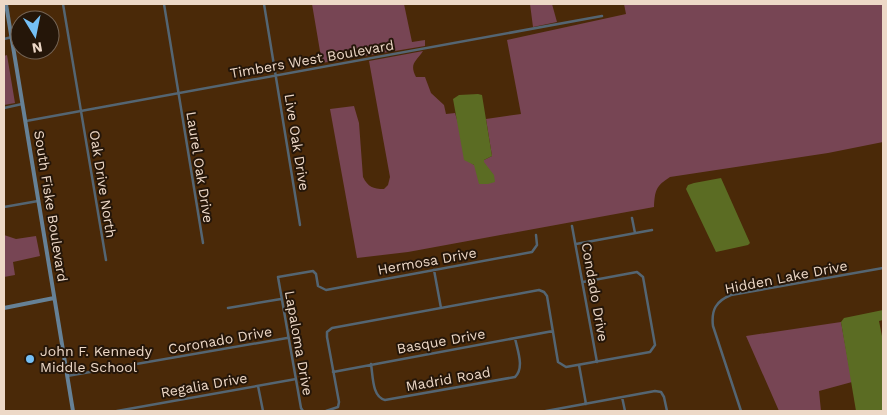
<svg xmlns="http://www.w3.org/2000/svg" width="887" height="415" font-family="'Work Sans',sans-serif">
<style>
.green{fill:#774554}
.water{fill:#5b6c23}
.lines{fill:none;stroke-linecap:round;stroke-linejoin:round}
.street{stroke:#546572;stroke-width:2.5}
.secondary{stroke:#668196;stroke-width:4}
.poi-dot{fill:#75c0f6;stroke:#251609;stroke-width:2}
.labels{text-anchor:middle;stroke-width:4;stroke-linejoin:round;paint-order:stroke}
.street-label{font-size:14px;fill:#edd8c7;stroke:#251609}
.poi-label{font-size:14px;fill:#edd8c7;stroke:#251609;text-anchor:start}
</style>
<rect width="100%" height="100%" fill="#4a2908"/>
<path class="green" d="M312,4H404L412,42L425,40V46L322,63Z
M530,4H552L557,22L533,27Z
M624,4H883V142L828,153L670,177C656,186 655,190 654,207L408,252L357,258L330,109L354,106L359,123L363,177C368,187 373,189 384,189L388,185L390,177L369,61L423,51C416,62 409,63 416,77H425L431,93L444,105L446,114L455,113L470,162L474,165L484,162V160L492,156L486,119L521,114L507,40L626,14Z
M7,55L15,103L4,105V56Z
M4,235L16,239L36,236L40,256L13,262L15,275L4,277Z
M841,322L852,382L819,391L821,411H779L746,336Z"/>
<path class="water" d="M478,94L482,95L492,156L484,160V162L494,175L495,182L488,184H479L474,165L464,160L453,99L459,95Z
M721,178L750,243L748,245L716,252L686,189L688,185L694,183Z
M883,310V320L879,321L883,341V411H856L841,322L844,318Z"/>
<g class="lines">
<path class="street" d="M63,4L106,260
M164,4L203,243
M264,4L300,225
M4,39L12,37
M4,108L22,104
M26,121L602,16
M4,207L38,201
M632,218L635,233
M572,226L597,362
M576,244L652,230
M434,270L441,308
M228,308L281,299
M371,364C373,376 372,397 385,400L515,377C525,368 517,349 515,338
M579,365L586,404
M333,372L553,331
M67,376L287,338
M258,386L263,411
M622,397L625,411
M117,411L296,379
M303,411L301,408L278,277L313,271L316,274L318,286L326,290L532,252L537,245L536,235
M326,411L338,407L339,402L327,337V332L332,328L539,290L544,292L547,296L558,362L566,367L650,352L655,345L643,277L637,272L583,282
M546,411L655,391L661,392L664,397L667,411
M741,411L713,326C711,310 716,301 731,295L883,268"/>
<path class="secondary" d="M6,4L73,411
M4,308L54,298"/>
</g>
<circle class="poi-dot" cx="30" cy="359" r="5"/>
<g class="labels">
<g class="street-label">
<text transform="translate(312 59) rotate(-10)" y="5">Timbers West Boulevard</text>
<text transform="translate(297 142) rotate(81)" y="5">Live Oak Drive</text>
<text transform="translate(200 167) rotate(81)" y="5">Laurel Oak Drive</text>
<text transform="translate(103 184) rotate(81)" y="5">Oak Drive North</text>
<text transform="translate(51 206) rotate(81)" y="5">South Fiske Boulevard</text>
<text transform="translate(427 261) rotate(-10)" y="5">Hermosa Drive</text>
<text transform="translate(786 277) rotate(-11)" y="5">Hidden Lake Drive</text>
<text transform="translate(595 292) rotate(80)" y="5">Condado Drive</text>
<text transform="translate(220 340) rotate(-10)" y="5">Coronado Drive</text>
<text transform="translate(441 341) rotate(-10)" y="5">Basque Drive</text>
<text transform="translate(299 343) rotate(80)" y="5">Lapaloma Drive</text>
<text transform="translate(448 379) rotate(-10)" y="5">Madrid Road</text>
<text transform="translate(204 385) rotate(-10)" y="5">Regalia Drive</text>
</g>
<g class="poi-label">
<text x="40" y="356">John F. Kennedy<tspan x="40" dy="16">Middle School</tspan></text>
</g>
</g>
<rect width="887" height="415" fill="none" stroke="#edd8c7" stroke-width="10"/>
<g transform="translate(35 35) rotate(170)"><circle r="24" fill="#251609" stroke="#756455"/>
<path d="M0-4L9 19L0 12L-9 19Z" fill="#75c0f6"/>
<text y="-8" font-size="14" font-weight="bold" text-anchor="middle" fill="#edd8c7">N</text>
</g>
</svg>
